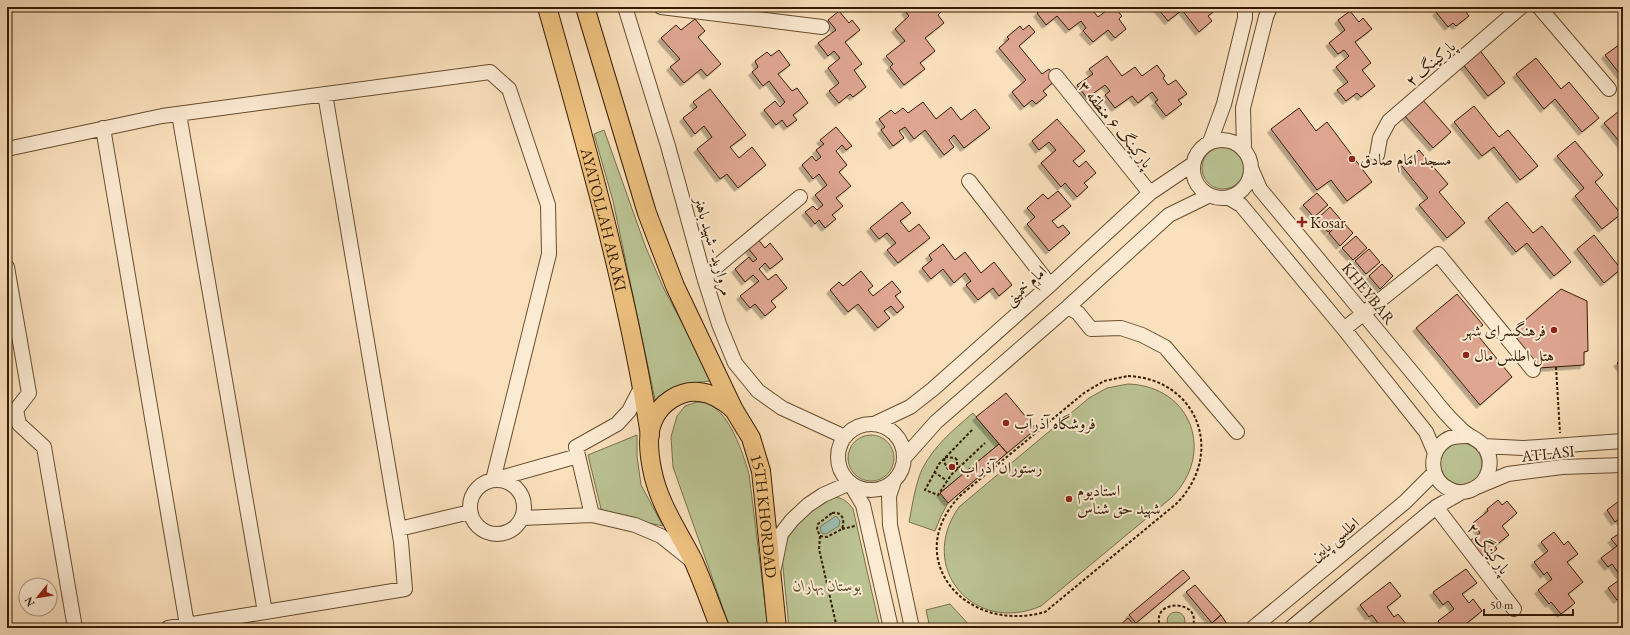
<svg xmlns="http://www.w3.org/2000/svg" width="1630" height="635" font-family="'EB Garamond',Amiri,serif">
<style>
.green{fill:#bbc393;stroke:#78704a}
.water{fill:#9ebdaf;stroke:#747d69}
.building{fill:#dea591;stroke:#351c00;filter:url(#shadow)}
.lines{fill:none;stroke-linecap:round;stroke-linejoin:round}
.minor-casing{stroke:#664d2f;stroke-width:16}
.major-casing{stroke:#351c00;stroke-width:20}
.path{stroke:#351c00;stroke-width:2;stroke-dasharray:3 2;stroke-linecap:butt}
.minor{stroke:#fcebd3;stroke-width:14}
.major{stroke:#edc07e;stroke-width:18}
.poi-dot{fill:#8f2418;stroke:#fcebd3;stroke-width:1.5}
.labels{text-anchor:middle;stroke-width:4;stroke-linejoin:round;paint-order:stroke}
.street-label{font-size:16px;fill:#351c00;stroke:#fcebd3}
.poi-label{font-size:16px;fill:#351c00;stroke:#fcebd3;text-anchor:start}
.park-label{font-size:16px;font-style:italic;fill:#5d4e2c;stroke:#fcebd3}
</style>
<defs>
<filter id="shadow"><feDropShadow dx="-3.5" dy="3.5" stdDeviation="0" flood-color="#0004"/></filter>
</defs>
<rect width="100%" height="100%" fill="#fae0bc"/>
<filter id="stains"><feTurbulence type="fractalNoise" baseFrequency=".005" numOctaves="4"/><feColorMatrix values="0 0 0 0 .2 0 0 0 0 .09 0 0 0 0 .02 0 0 0 .5 -.17"/></filter>
<radialGradient id="worn" r=".72"><stop offset=".6" stop-color="#630" stop-opacity="0"/><stop offset="1" stop-color="#630" stop-opacity=".3"/></radialGradient>
<path class="green" d="M604,130L646,248L664,289L713,381C685,383 676,384 656,404L613,201L594,134Z
M1202 168a21 21 0 1 1 42 0a21 21 0 1 1-42 0Z
M1128,384C1192,386 1216,454 1171,498L1041,606C974,635 916,568 959,507L1089,398L1107,388Z
M697,402C701,402 706,402 709,404C731,416 742,451 749,474L768,628H730L673,467L671,437L677,416L685,406Z
M973,413L999,444L941,492L948,503L941,516L935,531L909,522C912,507 914,492 919,477C928,451 953,430 973,413Z
M637,435V456L641,485L663,526L602,513L588,455Z
M848 458a23 23 0 1 1 46 0a23 23 0 1 1-46 0Z
M1440 464a21 21 0 1 1 42 0a21 21 0 1 1-42 0Z
M822,497C837,497 844,496 853,509L880,628H789L781,547L786,531Z
M950,604L972,628H930L926,610Z
M1167 621a9 9 0 1 1 18 0a9 9 0 1 1-18 0Z"/>
<path class="water" d="M836,516L840,521L839,526L826,534L822,533L820,529L821,526Z"/>
<path class="building" d="M911,7H938L942,11L938,15L944,23L925,38L935,51L920,63L925,69L904,85L890,67L893,64L886,56L905,41L895,29L909,16L905,11Z
M1045,7H1090L1098,17L1111,7H1114L1122,16L1119,19L1126,29L1115,38L1108,30L1093,42L1083,31L1086,28L1081,21L1069,30L1057,16L1046,25L1037,13Z
M1161,7H1219L1208,16L1212,21L1199,32L1182,10L1168,21L1158,9Z
M1442,7H1472L1466,12L1469,16L1456,26L1453,23L1448,27L1436,12Z
M839,11L849,23L852,20L860,30L845,42L862,64L854,70L866,87L853,97L850,94L839,103L829,91L839,83L828,68L840,58L834,51L828,56L818,43L836,30L828,20Z
M1350,11L1359,22L1363,18L1372,29L1355,42L1371,63L1362,70L1375,86L1361,97L1357,93L1346,101L1337,90L1348,82L1336,67L1349,56L1344,50L1338,54L1329,43L1345,30L1338,20Z
M695,19L705,31L698,37L721,64L707,76L701,69L684,83L670,67L680,59L661,38L676,25L681,30Z
M1029,25L1035,32L1019,46L1042,74L1049,69L1057,79L1043,91L1047,95L1036,104L1032,100L1024,107L1012,92L1026,80L999,48L1009,39L1007,37L1020,26L1023,30Z
M1623,42V78L1605,55Z
M1478,48L1505,83L1488,96L1461,62Z
M779,50L790,65L778,74L792,91L797,88L808,103L793,115L797,120L787,127L782,120L776,125L764,110L775,101L780,107L785,102L769,81L763,86L752,72L758,67L755,61L767,52L771,56Z
M1107,56L1122,76L1135,67L1142,76L1157,65L1165,76L1163,78L1168,85L1176,80L1187,94L1178,100L1182,104L1166,116L1155,102L1158,100L1152,92L1138,103L1132,96L1115,108L1105,95L1110,91L1105,85L1087,98L1077,85L1093,74L1089,69Z
M1536,58L1561,89L1569,82L1599,118L1582,132L1555,99L1544,109L1516,74Z
M710,89L746,135L730,147L739,158L752,147L766,165L738,188L727,174L720,179L697,149L712,137L704,126L695,134L683,118L697,107L693,102Z
M1422,99L1451,132L1433,148L1404,115Z
M923,102L936,119L951,107L961,120L975,109L990,128L964,148L954,135L949,140L954,147L944,155L925,130L914,139L905,127L899,131L904,138L893,146L881,130L885,127L879,119L891,110L895,114L903,108L908,113Z
M1474,106L1499,137L1508,130L1538,166L1520,180L1494,147L1482,156L1454,122Z
M1299,108L1316,131L1327,122L1372,182L1347,201L1331,180L1317,190L1271,129Z
M1623,108V146L1604,123Z
M1057,119L1085,151L1073,161L1079,167L1086,161L1096,173L1084,183L1088,187L1077,197L1065,183L1061,187L1041,163L1056,150L1049,142L1039,150L1032,141Z
M836,127L852,146L846,150L842,145L836,151L847,165L839,172L851,186L836,198L843,206L832,215L836,219L825,228L819,220L815,224L805,212L813,206L817,210L823,205L815,195L827,185L819,174L813,179L802,165L812,156L816,161L821,157L816,150L824,144L820,140Z
M1575,141L1603,175L1595,182L1621,214L1602,229L1575,196L1584,188L1557,156Z
M1419,150L1448,184L1439,192L1465,223L1447,238L1419,205L1428,198L1401,165Z
M1058,191L1071,206L1052,221L1058,228L1063,225L1070,233L1049,251L1027,224L1035,217L1027,208L1043,194L1048,199Z
M1317,193L1328,205L1314,217L1303,205Z
M902,202L911,213L900,221L909,232L919,224L930,238L898,263L887,250L896,243L887,233L879,239L870,228Z
M1507,202L1533,233L1542,226L1571,262L1554,276L1527,243L1516,252L1488,218Z
M1330,207L1341,220L1328,232L1317,219Z
M1342,221L1353,233L1340,246L1329,233Z
M1594,235L1621,269L1604,283L1577,249Z
M1356,236L1367,248L1353,260L1342,248Z
M757,238L765,248L770,243L783,259L770,269L765,263L759,269L768,280L776,274L787,288L771,301L776,307L765,316L755,304L750,308L740,296L759,281L753,275L745,282L735,269L749,257L753,262L757,259L747,247Z
M943,244L955,260L965,252L981,273L994,262L1012,285L999,296L993,288L978,300L966,285L971,281L965,273L954,283L943,269L931,279L922,268L932,260L929,255Z
M1369,249L1380,262L1366,274L1355,261Z
M1382,264L1393,276L1380,289L1369,276Z
M861,271L873,286L868,290L873,296L892,281L901,292L895,296L904,307L897,313L891,306L884,311L890,318L878,328L858,304L848,312L830,290L839,282L843,286Z
M1561,289L1587,301L1588,351L1584,352V365L1539,368L1516,339L1523,334L1517,327Z
M1457,294L1483,325L1475,332L1512,377L1480,405L1416,328Z
M1623,359V370L1617,363Z
M1006,393L1036,429L1007,453L976,417Z
M999,444L1007,453L948,503L940,493Z
M1623,498V524L1619,519L1615,522L1607,510Z
M1498,500L1502,505L1507,501L1517,513L1502,526L1509,535L1495,546L1497,549L1484,559L1465,545L1480,533L1473,523L1488,511L1487,509Z
M1623,531V596L1617,600L1608,588L1622,578L1612,564L1608,567L1601,558L1617,546L1611,539Z
M1554,532L1564,545L1568,541L1578,554L1567,562L1583,582L1568,594L1575,603L1561,614L1551,602L1549,604L1538,590L1552,579L1547,572L1544,575L1534,562L1548,551L1541,542Z
M1466,569L1477,583L1462,594L1469,603L1473,599L1482,611L1467,623L1471,628H1444L1438,621L1454,609L1448,601L1443,605L1433,592Z
M1183,570L1190,578L1136,623L1129,615Z
M1390,582L1401,596L1387,607L1394,617L1398,614L1407,625L1403,628H1371L1378,623L1372,615L1369,617L1360,605Z
M1195,585L1221,615L1212,623L1186,592Z
M1221,615L1227,624L1222,628H1206Z
M1128,618L1136,627L1121,628L1119,626Z"/>
<g class="lines">
<g class="minor-casing">
<path id="minor" d="M625,7L668,146L704,277L719,324L735,363L758,391L782,408L845,437
M661,7L822,27
M1539,7L1609,89
M1056,76L1150,193
M179,114L265,612
M103,128L187,625
M1193 169a29 29 0 1 1 58 0a29 29 0 1 1-58 0Z
M1210,142L1224,104L1245,18V7
M7,149L162,116L490,72L509,89L548,205L549,254L493,480L578,456
M1244,149L1243,108L1266,17L1270,7
M1377,155L1380,138L1389,121L1521,7
M1251,168L1260,189C1317,257 1373,326 1430,394C1439,406 1449,418 1460,428C1467,436 1478,439 1484,446C1495,461 1489,482 1473,489C1465,493 1456,493 1449,489C1429,479 1428,452 1446,440C1452,436 1460,436 1467,436
M969,181L1050,285
M1229,198L1241,205L1344,329L1426,432L1435,453
M7,267L29,393L16,410L19,424L44,447L75,628
M704,277L800,197
M1068,307L1078,313L1091,329L1121,328L1142,335L1165,347L1237,432
M1344,329L1438,254L1533,370
M642,386L629,411L617,424L576,447L592,515L635,525L661,536L691,560
M874,424L910,407L933,389L1050,285L1150,193L1193,164
M838 457a33 33 0 1 1 66 0a33 33 0 1 1-66 0Z
M1483,446L1523,448L1623,441
M904,458L936,422L1068,307L1169,215L1210,195
M470 507a27 27 0 1 1 54 0a27 27 0 1 1-54 0Z
M894,481L889,496L890,525L912,628
M1479,486L1508,474L1562,467L1623,465
M1436,507L1514,609
M522,518L592,515
M399,529L470,512
M774,568L781,534L792,520L808,505L823,495L850,483L863,505L891,628
M168,628L405,589L401,542L325,94
M1253,628L1405,502L1434,473
M1291,628L1436,507L1462,492"/>
</g>
<g class="major-casing">
<g id="major">
<path id="s1" d="M547,7C587,148 627,290 650,435"/>
<path id="s2" d="M585,7L647,213L675,286L734,410L751,438L761,471L777,628"/>
<path d="M720,628C711,606 703,582 693,560C678,531 658,502 652,469C649,454 647,434 653,421C660,403 680,390 699,392C712,393 724,401 733,409"/>
</g>
</g>
<path class="path" d="M1556,367L1560,433
M1128,376C1198,379 1226,454 1176,504L1045,612C964,635 899,556 962,494L1084,393L1104,381Z
M972,430L939,464L925,490L938,495L951,475L985,443
M945,457L955,458L957,460V469H948L944,462Z
M934,472L946,480
M832,513C843,511 845,521 842,529L827,537L820,536L817,529L818,524Z
M842,529L855,526
M820,536L819,549L837,628
M1161,628C1147,598 1205,598 1192,628"/>
<use href="#minor" class="minor"/>
<use href="#major" class="major"/>
</g>
<g class="poi-dot">
<circle cx="1352" cy="159" r="4"/>
<path d="M1300 216h4v4h4v4h-4v4h-4v-4h-4v-4h4z"/>
<circle cx="1554" cy="330" r="4"/>
<circle cx="1466" cy="355" r="4"/>
<circle cx="1006" cy="423" r="4"/>
<circle cx="952" cy="467" r="4"/>
<circle cx="1069" cy="499" r="4"/>
</g>
<g class="labels">
<g class="street-label">
<text transform="translate(1430 63) rotate(-41)" y="6">پارکینگ ۲</text>
<text transform="translate(1116 124) rotate(51)" y="6">پارکینگ ۶ منطقه ۳</text>
<text dy="6" stroke="none"><textPath href="#s1" startOffset="220">AYATOLLAH ARAKI</textPath></text>
<text transform="translate(714 246) rotate(74)" y="6">مروارید - شهید باهنر</text>
<text transform="translate(1025 285) rotate(-42)" y="6">امام خمینی</text>
<text transform="translate(1369 293) rotate(51)" y="6">KHEYBAR</text>
<text transform="translate(1548 453) rotate(-6)" y="6">ATLASI</text>
<text dy="6" stroke="none"><textPath href="#s2" startOffset="543">15TH KHORDAD</textPath></text>
<text transform="translate(1334 539) rotate(-40)" y="6">اطلسی پایین</text>
<text transform="translate(1489 548) rotate(53)" y="6">پارکینگ ۲</text>
</g>
<g class="poi-label">
<text x="1360" y="165">مسجد امام صادق</text>
<text x="1310" y="228">Kosar</text>
<text x="1546" y="336" text-anchor="end">فرهنگسرای شهر</text>
<text x="1474" y="361">هتل اطلس مال</text>
<text x="1014" y="429">فروشگاه آذرآب</text>
<text x="960" y="473">رستوران آذراب</text>
<text x="1077" y="496">استادیوم<tspan x="1077" dy="18">شهید حق شناس</tspan></text>
</g>
<g class="park-label">
<text x="827" y="591">بوستان بهاران</text>
</g>
</g>
<rect width="1630" height="635" fill="none" stroke="#fae0bc" stroke-width="24"/>
<rect x="8" y="8" width="1614" height="619" fill="none" stroke="#351c00" stroke-width="2"/>
<rect x="12" y="12" width="1606" height="611" fill="none" stroke="#351c00"/>
<g transform="translate(38 597) rotate(240)"><circle r="19" fill="#fcebd3" stroke="#ac987f"/>
<path d="M0-3L7 15L0 10L-7 15Z" fill="#8f2418"/>
<text y="-6" font-size="11" font-weight="bold" text-anchor="middle" fill="#351c00">N</text>
</g>
<path d="M1484 609v6h89v-6" fill="none" stroke="#351c00" stroke-width="2"/>
<text x="1490" y="609" font-size="12" fill="#351c00" stroke="#fcebd3" stroke-width="3" paint-order="stroke">50 m</text>
<rect width="100%" height="100%" filter="url(#stains)"/>
<rect width="100%" height="100%" fill="url(#worn)"/>
</svg>
